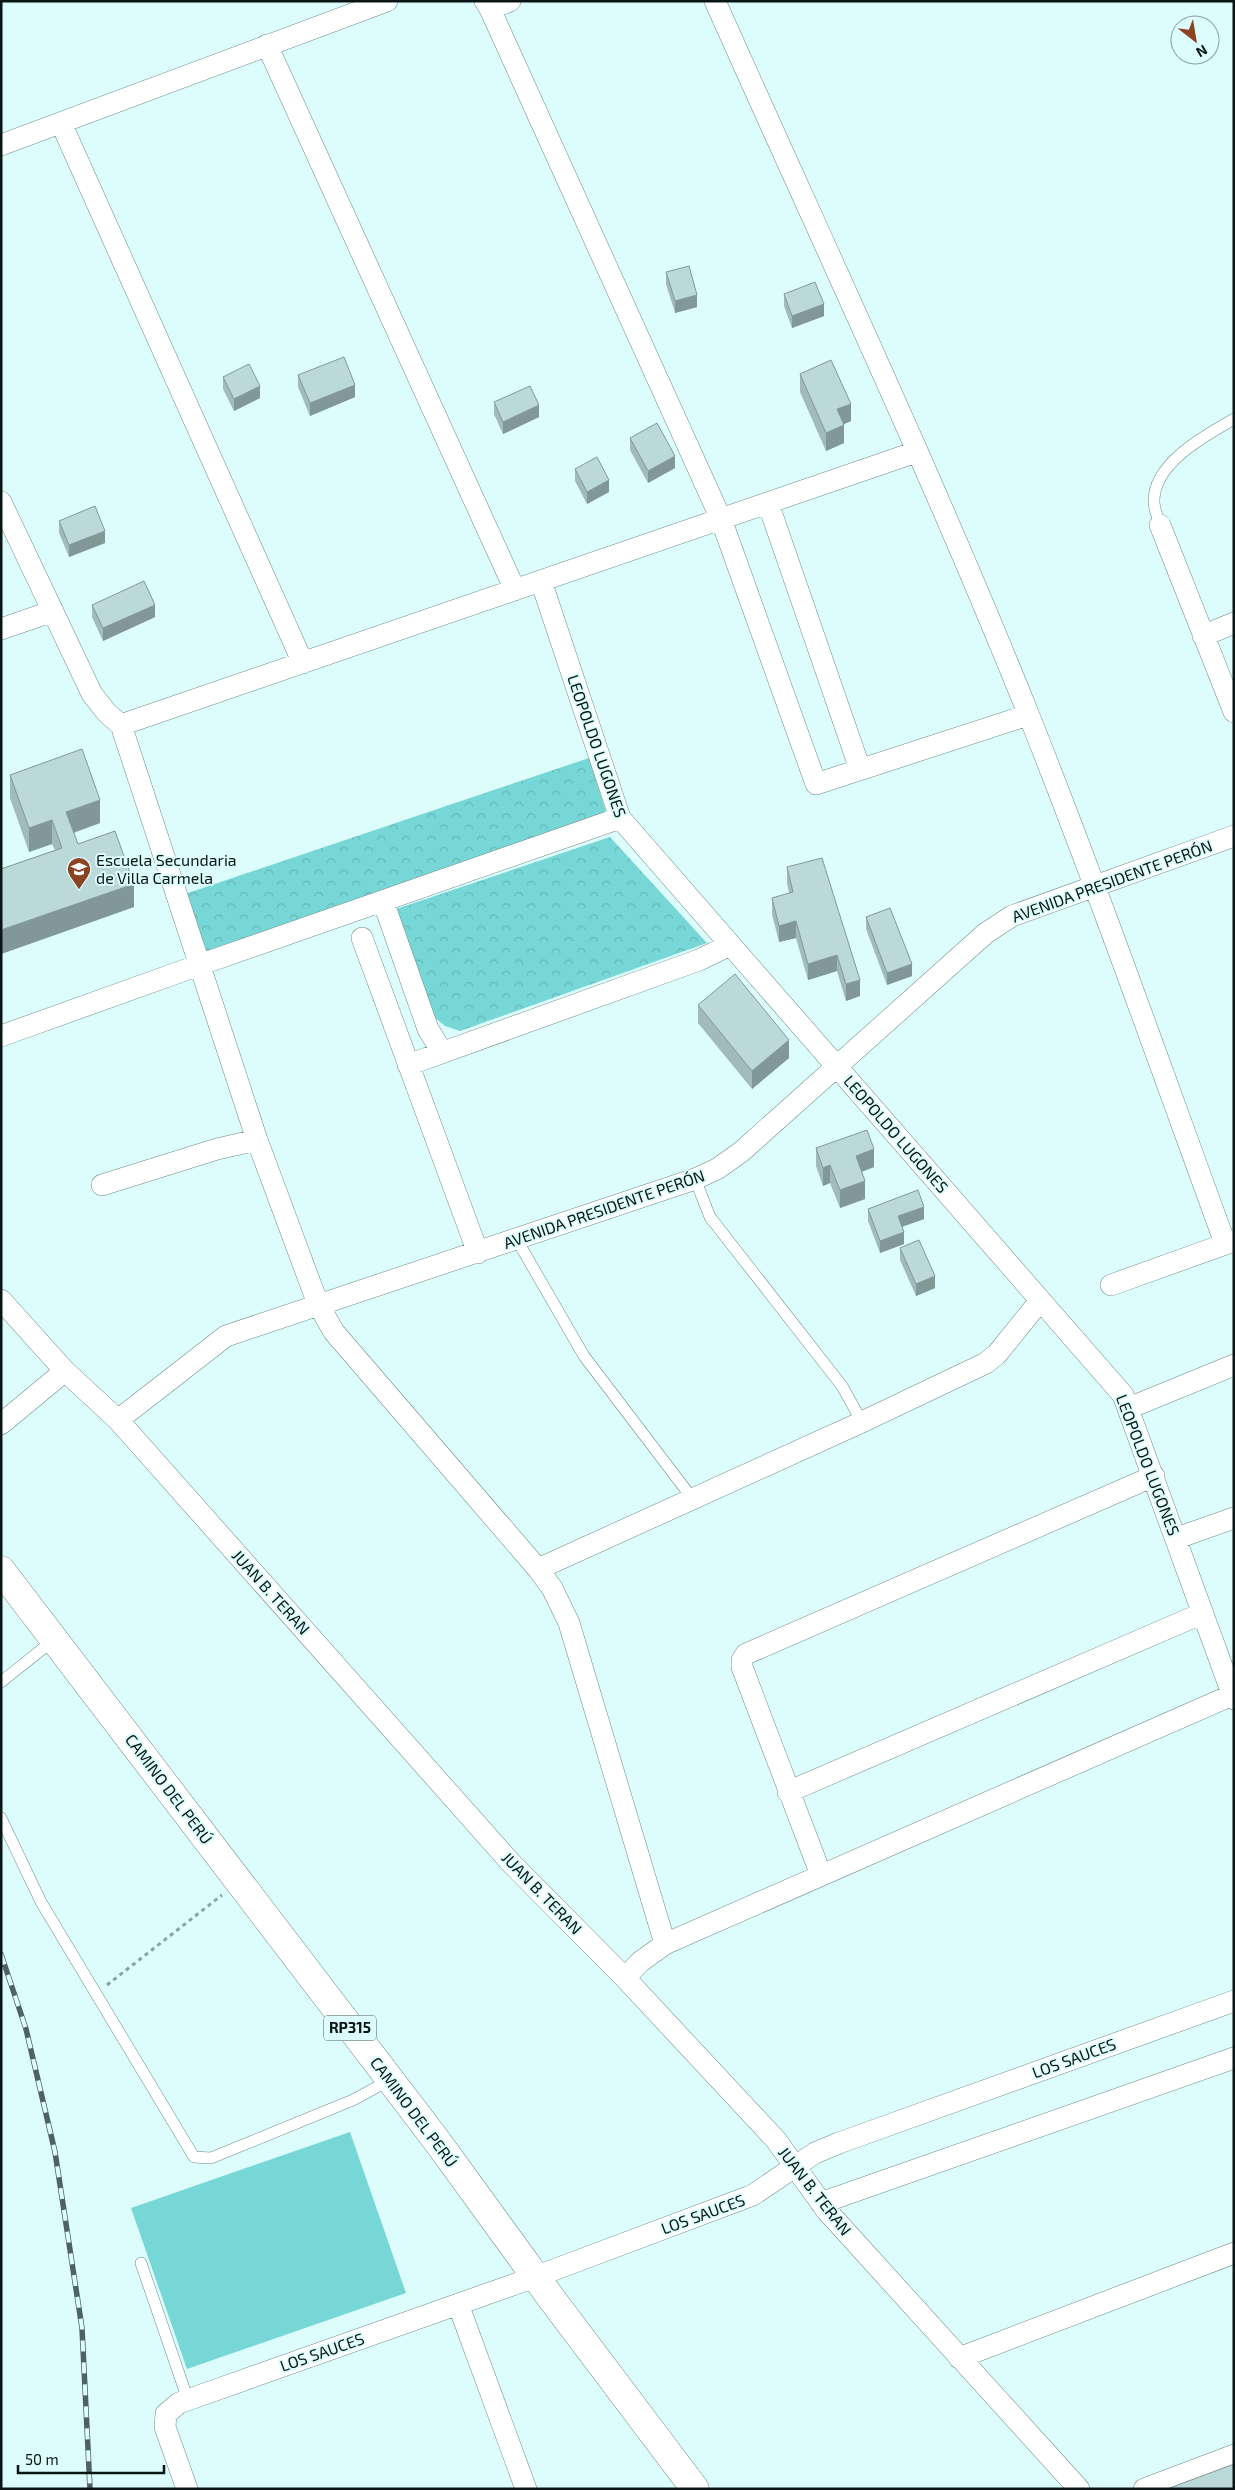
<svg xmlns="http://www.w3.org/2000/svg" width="1235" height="2490" font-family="'Exo 2',sans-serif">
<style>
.park{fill:url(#park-crowns)}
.pitch{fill:#77d7d6}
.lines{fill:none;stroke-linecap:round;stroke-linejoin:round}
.lane-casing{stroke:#6c8a89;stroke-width:12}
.street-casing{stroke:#6c8a89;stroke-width:22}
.primary-casing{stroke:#6c8a89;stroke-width:29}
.path{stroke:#89a1a1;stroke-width:3;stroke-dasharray:4 4;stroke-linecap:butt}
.lane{stroke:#fff;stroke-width:11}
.street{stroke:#fff;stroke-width:21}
.primary{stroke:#fff;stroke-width:28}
.rail-casing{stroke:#4f6161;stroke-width:5.5}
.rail{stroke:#dcfdfc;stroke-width:4;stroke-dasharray:11;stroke-linecap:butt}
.wall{fill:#a0bbba}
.shaded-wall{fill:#829897}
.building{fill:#bad9d8;stroke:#829897}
.labels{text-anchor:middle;stroke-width:4;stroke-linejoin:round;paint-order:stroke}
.shield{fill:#dcfdfc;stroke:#495b5a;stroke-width:1}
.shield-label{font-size:15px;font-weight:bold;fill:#0a1515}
.street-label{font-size:16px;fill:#0a1515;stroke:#dcfdfc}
.poi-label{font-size:16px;fill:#0a1515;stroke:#dcfdfc;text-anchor:start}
</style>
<defs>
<pattern id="park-crowns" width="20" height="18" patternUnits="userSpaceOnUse" patternTransform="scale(1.25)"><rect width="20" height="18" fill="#77d7d6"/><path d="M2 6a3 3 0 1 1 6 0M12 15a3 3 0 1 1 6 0" fill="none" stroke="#66b8b7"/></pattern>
</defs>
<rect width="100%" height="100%" fill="#dcfdfc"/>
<path class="park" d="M589,758L606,812L207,951L185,894Z
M610,837L707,943L460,1031L445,1026L434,1017L396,909Z"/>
<path class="pitch" d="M350,2132L406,2293L187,2369L131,2208Z"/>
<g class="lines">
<g class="lane-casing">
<path id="lane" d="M1160,525C1158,518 1154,509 1154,502C1153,463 1205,436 1234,419
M695,1179L710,1217L842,1386L862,1422
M517,1240L584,1356L692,1498
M1,1682L55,1639
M1,1818L41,1902L194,2157L211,2158L353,2100L390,2080
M141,2263L188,2400"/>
</g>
<g class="street-casing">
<path id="street" d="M485,1L490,9L510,1
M715,1C821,239 933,476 1030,718C1099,892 1161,1068 1225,1243
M490,9L721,519L816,784L1028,715
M267,45L515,590
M61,123L303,663
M1,145L387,1
M1,502L92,694L107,713L121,725L257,1140L318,1304L334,1332L538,1569L552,1588L569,1623L665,1944L640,1962L625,1978
M768,503L860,769
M1160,525L1234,712
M541,581L620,818L1123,1395L1234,1699
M1,629L53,611
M1203,636L1234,623
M121,725L916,452
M383,901L428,1029L442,1052
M362,938L478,1253
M1,1036L199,965L620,818
M408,1065L699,960L730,945
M102,1185L217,1149L257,1140
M1111,1285L1234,1241
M1,1300L65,1371L118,1420L511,1863L625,1978L776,2140L827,2211L1079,2489
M1129,1408L1234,1365
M118,1420L226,1336L695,1179L717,1169L741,1152L986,933L1012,916L1234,836
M1,1424L65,1371
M1177,1538L1234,1518
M538,1569L862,1422L986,1363L997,1354L1039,1302
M788,1792L1203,1613
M821,1875L742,1667V1660L746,1654L1154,1476
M665,1944L1232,1695
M821,2203L1234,2058
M458,2304L526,2489
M959,2358L1234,2253
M187,2489L165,2427L166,2414L179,2403L535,2277L753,2195L815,2153L839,2143L1234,2001
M1144,2489L1234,2455"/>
</g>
<g class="primary-casing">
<path id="primary" d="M1,1570L437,2141L551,2298L695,2489"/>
</g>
<path class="path" d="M107,1985L222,1895"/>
<use href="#lane" class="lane"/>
<use href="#street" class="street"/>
<use href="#primary" class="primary"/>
<g class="rail-casing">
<path id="rail" d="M1,1954L26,2029L55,2152L82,2328L90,2489"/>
</g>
<use href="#rail" class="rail"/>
</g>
<path class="wall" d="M666,272L697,307L675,313L666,284Z
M784,294L824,316L792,328L784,306Z
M800,374L851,421L844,424V443L826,451L800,392Z
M298,375L355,397L310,416L298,387Z
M223,377L260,398L234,411L223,389Z
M494,402L539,417L503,434L494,414Z
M630,438L675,468L648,483L630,450Z
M575,469L609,492L587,504L575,481Z
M59,521L105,543L69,557L59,533Z
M92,605L155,617L103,641L92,617Z
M10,775L100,823L74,833L78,844L134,907L1,954V869L55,850L52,844L29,852L10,798Z
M787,867L860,996L846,1001L837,971L808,980L796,938L779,942L772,914V898L789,893L787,883Z
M866,917L912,976L887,985L866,929Z
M698,1005L789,1058L752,1089L698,1023Z
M816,1148L874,1167L861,1172L865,1199L840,1208L830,1183L823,1186L816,1166Z
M868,1209L924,1219L902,1227L904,1244L880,1253L868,1221Z
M900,1248L935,1288L916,1296L900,1260Z"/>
<path class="shaded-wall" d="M697,295V307L675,313V301Z
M824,304V316L792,328V316Z
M355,385V397L310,416V403Z
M260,386V398L234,411V399Z
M851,404V421L837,427V409Z
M539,405V417L503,434V422Z
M844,425V443L826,451V433Z
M675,456V468L648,483V471Z
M609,480V492L587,504V492Z
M105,531V543L69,557V545Z
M155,605V617L103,641V628Z
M100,800V823L66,835V812Z
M52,820V844L29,852V828Z
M134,884V907L1,954V930Z
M796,921V938L779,942V926Z
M837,955V971L808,980V964Z
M912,964V976L887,985V973Z
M860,980V996L846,1001V984Z
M789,1040V1058L752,1089V1071Z
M874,1149V1167L856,1174V1156Z
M830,1165V1183L823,1186V1168Z
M865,1181V1199L840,1208V1190Z
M924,1207V1219L898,1228V1216Z
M904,1232V1244L880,1253V1241Z
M935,1276V1288L916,1296V1284Z"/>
<path class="building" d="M689,266L697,295L675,301L666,272Z
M815,282L824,304L792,316L784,294Z
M344,357L355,385L310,403L298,375Z
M831,360L851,404L837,409L844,425L826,433L800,374Z
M249,364L260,386L234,399L223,377Z
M530,386L539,405L503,422L494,402Z
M657,423L675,456L648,471L630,438Z
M597,457L609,480L587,492L575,469Z
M95,506L105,531L69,545L59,521Z
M144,581L155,605L103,628L92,605Z
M82,749L100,800L66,812L78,844L115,831L134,884L1,930V869L62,848L52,820L29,828L10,775Z
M822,858L860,980L846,984L837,955L808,964L796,921L779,926L772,898L793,892L787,867Z
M890,908L912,964L887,973L866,917Z
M735,974L789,1040L752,1071L698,1005Z
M867,1130L874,1149L856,1156L865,1181L840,1190L830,1165L823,1168L816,1148Z
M918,1190L924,1207L898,1216L904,1232L880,1241L868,1209Z
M919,1240L935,1276L916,1284L900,1248Z
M1234,2464V2489H1167Z"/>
<defs>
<g id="school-pin" transform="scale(1.25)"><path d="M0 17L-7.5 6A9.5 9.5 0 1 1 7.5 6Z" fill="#8b4321" stroke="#dcfdfc"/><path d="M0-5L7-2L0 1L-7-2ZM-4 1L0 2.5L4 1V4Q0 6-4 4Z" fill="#fff"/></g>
</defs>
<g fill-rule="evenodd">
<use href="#school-pin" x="79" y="869"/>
</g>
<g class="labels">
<rect class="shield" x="324" y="2015.5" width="52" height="25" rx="4"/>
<g class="shield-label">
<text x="350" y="2033">RP315</text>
</g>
<g class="street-label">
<text transform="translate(597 746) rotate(71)" y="6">LEOPOLDO LUGONES</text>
<text transform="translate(1112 881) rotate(-20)" y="6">AVENIDA PRESIDENTE PERÓN</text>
<text transform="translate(896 1134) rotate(49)" y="6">LEOPOLDO LUGONES</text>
<text transform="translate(604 1209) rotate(-19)" y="6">AVENIDA PRESIDENTE PERÓN</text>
<text transform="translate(1148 1465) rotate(69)" y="6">LEOPOLDO LUGONES</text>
<text transform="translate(271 1592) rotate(48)" y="6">JUAN B. TERAN</text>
<text transform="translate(169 1789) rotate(53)" y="6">CAMINO DEL PERÚ</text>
<text transform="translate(542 1893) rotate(46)" y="6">JUAN B. TERAN</text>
<text transform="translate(1074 2058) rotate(-20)" y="6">LOS SAUCES</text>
<text transform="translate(414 2112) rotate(53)" y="6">CAMINO DEL PERÚ</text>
<text transform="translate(815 2191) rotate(52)" y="6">JUAN B. TERAN</text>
<text transform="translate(703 2214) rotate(-20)" y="6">LOS SAUCES</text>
<text transform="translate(322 2352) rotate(-19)" y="6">LOS SAUCES</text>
</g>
<g class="poi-label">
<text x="96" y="866">Escuela Secundaria<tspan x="96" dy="18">de Villa Carmela</tspan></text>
</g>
</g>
<rect width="1235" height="2490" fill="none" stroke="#0a1515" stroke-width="5"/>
<g transform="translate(1195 40) rotate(149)"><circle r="24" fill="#dcfdfc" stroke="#88a0a0"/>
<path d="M0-4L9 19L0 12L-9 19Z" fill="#8b4321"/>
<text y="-8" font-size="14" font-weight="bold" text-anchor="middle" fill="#0a1515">N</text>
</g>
<path d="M18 2465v8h146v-8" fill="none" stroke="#0a1515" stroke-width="2.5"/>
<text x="25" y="2465" font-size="15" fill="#0a1515" stroke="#dcfdfc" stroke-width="4" paint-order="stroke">50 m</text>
</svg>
